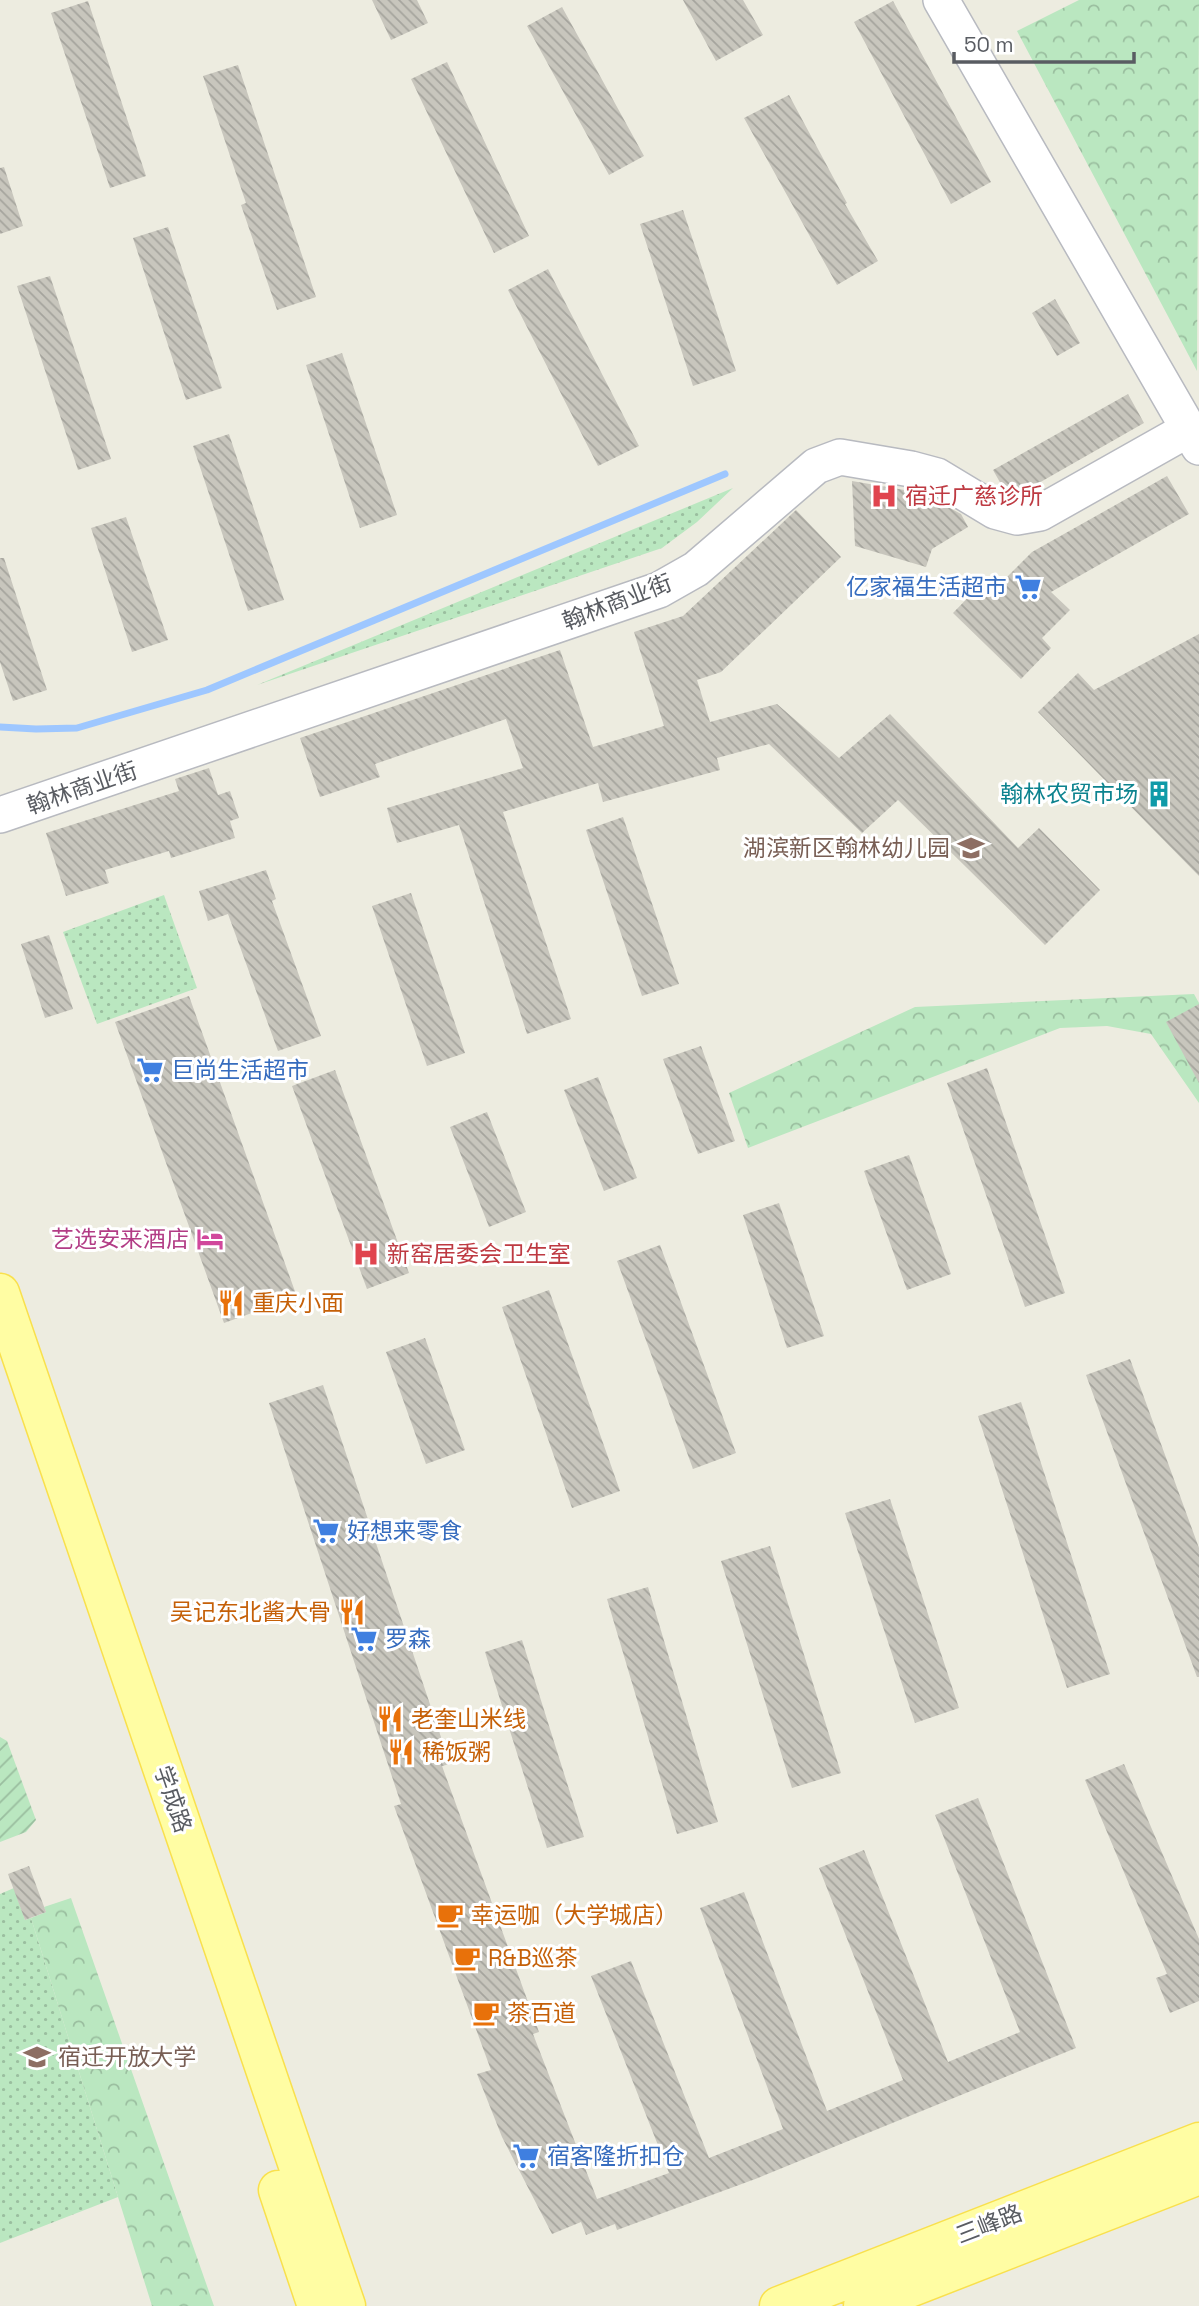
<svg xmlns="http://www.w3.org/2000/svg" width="1199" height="2306" font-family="'Space Grotesk','Noto Sans SC',sans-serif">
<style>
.grass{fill:url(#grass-dots)}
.forest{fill:url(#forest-crowns)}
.garden{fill:url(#garden-furrows)}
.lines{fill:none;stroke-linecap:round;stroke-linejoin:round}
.stream{stroke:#9ec7ff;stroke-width:7}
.building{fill:url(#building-back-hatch)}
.minor-casing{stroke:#b8bac0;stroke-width:38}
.major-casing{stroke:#f9e04d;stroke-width:41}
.minor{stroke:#fff;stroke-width:35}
.major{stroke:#fffda3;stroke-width:38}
.labels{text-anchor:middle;stroke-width:6;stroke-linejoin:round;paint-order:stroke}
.health-label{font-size:23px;fill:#be3a42;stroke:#fff;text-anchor:start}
.shop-label{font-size:23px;fill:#366cbe;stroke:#fff;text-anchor:start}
.street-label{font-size:23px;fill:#595c62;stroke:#fff}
.culture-label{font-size:23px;fill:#0d838f;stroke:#fff;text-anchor:end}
.education-label{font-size:23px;fill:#785e54;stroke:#fff;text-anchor:end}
.hotel-label{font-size:23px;fill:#b23c85;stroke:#fff;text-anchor:end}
.food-label{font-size:23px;fill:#c56008;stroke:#fff;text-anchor:start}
</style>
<defs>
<pattern id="grass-dots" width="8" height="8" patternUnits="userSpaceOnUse" patternTransform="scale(1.75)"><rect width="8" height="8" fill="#bae7c0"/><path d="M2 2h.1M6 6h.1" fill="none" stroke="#9abe9f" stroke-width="1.8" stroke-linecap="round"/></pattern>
<pattern id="forest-crowns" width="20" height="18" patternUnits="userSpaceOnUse" patternTransform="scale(1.75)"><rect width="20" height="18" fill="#bae7c0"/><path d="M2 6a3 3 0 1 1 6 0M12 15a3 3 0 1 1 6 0" fill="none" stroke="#9abe9f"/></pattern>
<pattern id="garden-furrows" width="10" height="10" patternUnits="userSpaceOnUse" patternTransform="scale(1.75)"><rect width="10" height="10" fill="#bae7c0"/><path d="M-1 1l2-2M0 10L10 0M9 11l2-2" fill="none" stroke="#9abe9f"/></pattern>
<pattern id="building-back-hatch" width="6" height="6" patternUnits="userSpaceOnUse" patternTransform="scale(1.75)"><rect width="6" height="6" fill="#c8c6bd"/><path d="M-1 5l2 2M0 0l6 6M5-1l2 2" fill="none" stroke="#a5a49d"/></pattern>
</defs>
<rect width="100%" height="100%" fill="#edece0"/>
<path class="grass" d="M733,488L697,522L662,548L257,685Z
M164,895L197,988L97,1024L63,932Z
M14,1888L25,1920L31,1918L118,2197L0,2243V1894Z"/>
<path class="forest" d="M1079,0H1199L1197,371L1017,31Z
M1194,994L1199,1003V1103L1151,1034L1107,1026L1060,1028L748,1148L729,1093L915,1007Z
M71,1898L214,2306H152L31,1918L46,1912L44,1907Z"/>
<path class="garden" d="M0,1737L7,1741L36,1820L26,1832L0,1842Z"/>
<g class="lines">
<path class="stream" d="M0,727L36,729L77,728L207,690L725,474"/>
</g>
<path class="building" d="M372,0H417L428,23L391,40Z
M683,0H743L763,35L716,61Z
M88,1L146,176L110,188L51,13Z
M893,1L991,182L951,204L854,22Z
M562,7L644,156L609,175L527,26Z
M447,62L529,236L494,253L411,79Z
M238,65L316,297L277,310L241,205L246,203L203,76Z
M789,95L847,203L845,204L878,261L837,285L744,118Z
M4,167L23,226L0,234V168Z
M683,210L736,371L693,386L640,224Z
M168,227L222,388L186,400L133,238Z
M548,269L639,446L598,466L508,290Z
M50,276L111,459L78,470L17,286Z
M1055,299L1080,343L1057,356L1032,313Z
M342,353L397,515L360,528L306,365Z
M1128,394L1144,423L1016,496L1006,493L993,470Z
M229,434L284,600L248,611L193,446Z
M1167,476L1189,514L1051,592L1070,610L1042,638L1051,648L1021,679L953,613L987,578L997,587L1032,552Z
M852,481L922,493L961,514L968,527L932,549L926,567L855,546Z
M796,510L841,557L721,672L697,680L710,722L777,704L839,758L890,714L1018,848L1039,828L1100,890L1045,945L898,800L862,833L769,744L717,758L720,770L603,802L598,783L503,812L571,1019L527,1034L459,825L397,843L387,808L523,768L506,719L375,764L380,777L320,797L300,738L560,650L593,747L664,726L634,632L683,616Z
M126,517L168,640L132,652L91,528Z
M0,558H4L47,690L13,701L0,662Z
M1199,634V876L1038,712L1078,673L1094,690Z
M209,768L218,795L230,791L239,818L230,821L235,838L171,858L169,851L105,870L109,883L66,896L46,833L179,791L175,779Z
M623,817L679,984L642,996L586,830Z
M266,870L276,899L272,901L321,1036L278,1051L228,914L208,921L199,891Z
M411,893L465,1053L427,1066L372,906Z
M49,935L73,1009L45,1018L21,944Z
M189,996L297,1297L224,1323L115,1022Z
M1199,1004V1083L1166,1022Z
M701,1046L735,1141L698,1154L663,1059Z
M987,1068L1065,1293L1025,1307L947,1083Z
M335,1070L409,1273L367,1289L292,1086Z
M598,1077L637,1178L604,1191L564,1090Z
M487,1112L526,1212L489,1227L450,1127Z
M909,1155L951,1274L907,1290L864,1171Z
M779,1203L824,1336L787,1348L743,1215Z
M660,1245L736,1453L693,1469L617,1261Z
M549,1290L620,1491L572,1508L502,1307Z
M425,1338L465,1450L426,1464L386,1352Z
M1130,1359L1199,1548V1677H1197L1086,1375Z
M323,1385L450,1764L442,1766L539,2032L533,2034L597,2199L669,2173L591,1976L631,1961L709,2158L783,2129L700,1908L744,1892L827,2111L903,2080L819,1868L864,1850L948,2062L1020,2032L935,1815L978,1798L1076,2048L758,2178L617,2230L615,2224L586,2235L581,2222L552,2234L502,2137L477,2074L491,2070L394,1806L401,1804L269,1403Z
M1021,1402L1110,1674L1067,1688L978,1416Z
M890,1499L959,1708L915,1723L845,1513Z
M770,1546L841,1773L792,1788L721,1561Z
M648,1587L718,1822L677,1834L607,1599Z
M522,1640L584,1837L547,1848L485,1652Z
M1124,1764L1199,1939V2001L1170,2013L1156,1978L1167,1974L1085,1780Z
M29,1866L46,1912L25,1920L8,1874Z"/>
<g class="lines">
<g class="minor-casing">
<path id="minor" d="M941,0L1199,447
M0,815L659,590L696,569L816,466L840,457L911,469L937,476L995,511L1017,517L1040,513L1189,429"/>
</g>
<g class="major-casing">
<path id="major" d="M0,1293L346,2306
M278,2190L317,2306
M779,2306L1199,2142
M863,2306L1199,2175"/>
</g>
<use href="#minor" class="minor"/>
<use href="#major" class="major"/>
</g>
<defs>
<g id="hospital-bare" transform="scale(2.1)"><path d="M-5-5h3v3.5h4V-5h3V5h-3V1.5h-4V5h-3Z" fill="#e0444e" stroke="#fff" stroke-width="2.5" paint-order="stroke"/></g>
<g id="supermarket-bare" transform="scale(2.1)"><path d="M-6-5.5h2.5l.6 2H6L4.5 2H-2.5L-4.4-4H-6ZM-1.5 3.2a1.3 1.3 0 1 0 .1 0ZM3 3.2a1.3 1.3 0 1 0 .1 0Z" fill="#3f7fe0" stroke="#fff" stroke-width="2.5" paint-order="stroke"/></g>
<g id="building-bare" transform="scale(2.1)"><path d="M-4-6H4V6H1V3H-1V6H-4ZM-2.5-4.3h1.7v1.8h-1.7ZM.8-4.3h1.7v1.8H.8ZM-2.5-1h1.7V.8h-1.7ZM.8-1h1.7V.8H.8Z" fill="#0f9aa8" stroke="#fff" stroke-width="2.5" paint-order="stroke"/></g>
<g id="school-bare" transform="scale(2.1)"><path d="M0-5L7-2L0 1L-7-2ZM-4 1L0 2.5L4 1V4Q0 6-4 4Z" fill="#8d6e63" stroke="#fff" stroke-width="2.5" paint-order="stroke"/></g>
<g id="hotel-bare" transform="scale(2.1)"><path d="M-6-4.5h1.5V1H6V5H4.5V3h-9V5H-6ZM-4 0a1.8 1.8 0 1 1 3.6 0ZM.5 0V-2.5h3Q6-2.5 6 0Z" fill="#d1479c" stroke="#fff" stroke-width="2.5" paint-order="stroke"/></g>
<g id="restaurant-bare" transform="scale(2.1)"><path d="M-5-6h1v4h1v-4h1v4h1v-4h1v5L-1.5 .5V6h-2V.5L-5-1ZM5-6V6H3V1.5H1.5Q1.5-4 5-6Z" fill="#e8710a" stroke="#fff" stroke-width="2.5" paint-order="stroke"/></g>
<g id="cafe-bare" transform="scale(2.1)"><path d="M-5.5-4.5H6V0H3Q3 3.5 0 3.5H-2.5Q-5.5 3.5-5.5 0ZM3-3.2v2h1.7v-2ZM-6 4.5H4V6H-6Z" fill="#e8710a" stroke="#fff" stroke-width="2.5" paint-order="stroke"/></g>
<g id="university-bare" transform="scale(2.1)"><path d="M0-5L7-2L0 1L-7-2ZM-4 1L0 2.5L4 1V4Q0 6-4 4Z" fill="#8d6e63" stroke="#fff" stroke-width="2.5" paint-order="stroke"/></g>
</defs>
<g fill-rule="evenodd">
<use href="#hospital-bare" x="884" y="496"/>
<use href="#supermarket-bare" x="1028" y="587"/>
<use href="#building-bare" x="1159" y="794"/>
<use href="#school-bare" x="971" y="848"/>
<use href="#supermarket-bare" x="150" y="1070"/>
<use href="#hotel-bare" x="210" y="1239"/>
<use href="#hospital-bare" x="366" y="1254"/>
<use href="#restaurant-bare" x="231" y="1303"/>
<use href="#supermarket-bare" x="326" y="1531"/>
<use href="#restaurant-bare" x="352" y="1612"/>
<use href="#supermarket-bare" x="364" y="1639"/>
<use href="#restaurant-bare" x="390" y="1719"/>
<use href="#restaurant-bare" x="401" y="1752"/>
<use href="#cafe-bare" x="450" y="1915"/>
<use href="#cafe-bare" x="467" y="1958"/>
<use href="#cafe-bare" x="486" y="2013"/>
<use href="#university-bare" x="37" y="2057"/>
<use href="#supermarket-bare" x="526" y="2156"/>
</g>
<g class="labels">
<g class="health-label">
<text x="905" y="504">宿迁广慈诊所</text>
<text x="387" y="1262">新窑居委会卫生室</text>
</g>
<g class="shop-label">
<text x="1007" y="595" text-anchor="end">亿家福生活超市</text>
<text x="171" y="1078">巨尚生活超市</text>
<text x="347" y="1539">好想来零食</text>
<text x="385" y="1647">罗森</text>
<text x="547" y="2164">宿客隆折扣仓</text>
</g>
<g class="street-label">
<text transform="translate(617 602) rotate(-21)" y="8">翰林商业街</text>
<text transform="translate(82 788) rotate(-19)" y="8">翰林商业街</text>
<text transform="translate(173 1799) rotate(71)" y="8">学成路</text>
<text transform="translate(989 2224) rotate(-21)" y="8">三峰路</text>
</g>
<g class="culture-label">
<text x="1138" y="802">翰林农贸市场</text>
</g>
<g class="education-label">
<text x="950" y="856">湖滨新区翰林幼儿园</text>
<text x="58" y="2065" text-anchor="start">宿迁开放大学</text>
</g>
<g class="hotel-label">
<text x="189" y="1247">艺选安来酒店</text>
</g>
<g class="food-label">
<text x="252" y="1311">重庆小面</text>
<text x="331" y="1620" text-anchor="end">吴记东北酱大骨</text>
<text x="411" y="1727">老奎山米线</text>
<text x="422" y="1760">稀饭粥</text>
<text x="471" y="1923">幸运咖（大学城店）</text>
<text x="488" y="1966">R&amp;B巡茶</text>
<text x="507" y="2021">茶百道</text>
</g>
</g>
<path d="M954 52v10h180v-10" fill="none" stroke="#595c62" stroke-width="3.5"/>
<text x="964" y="52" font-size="21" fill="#595c62" stroke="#ffffff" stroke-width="5" paint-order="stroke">50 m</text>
</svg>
